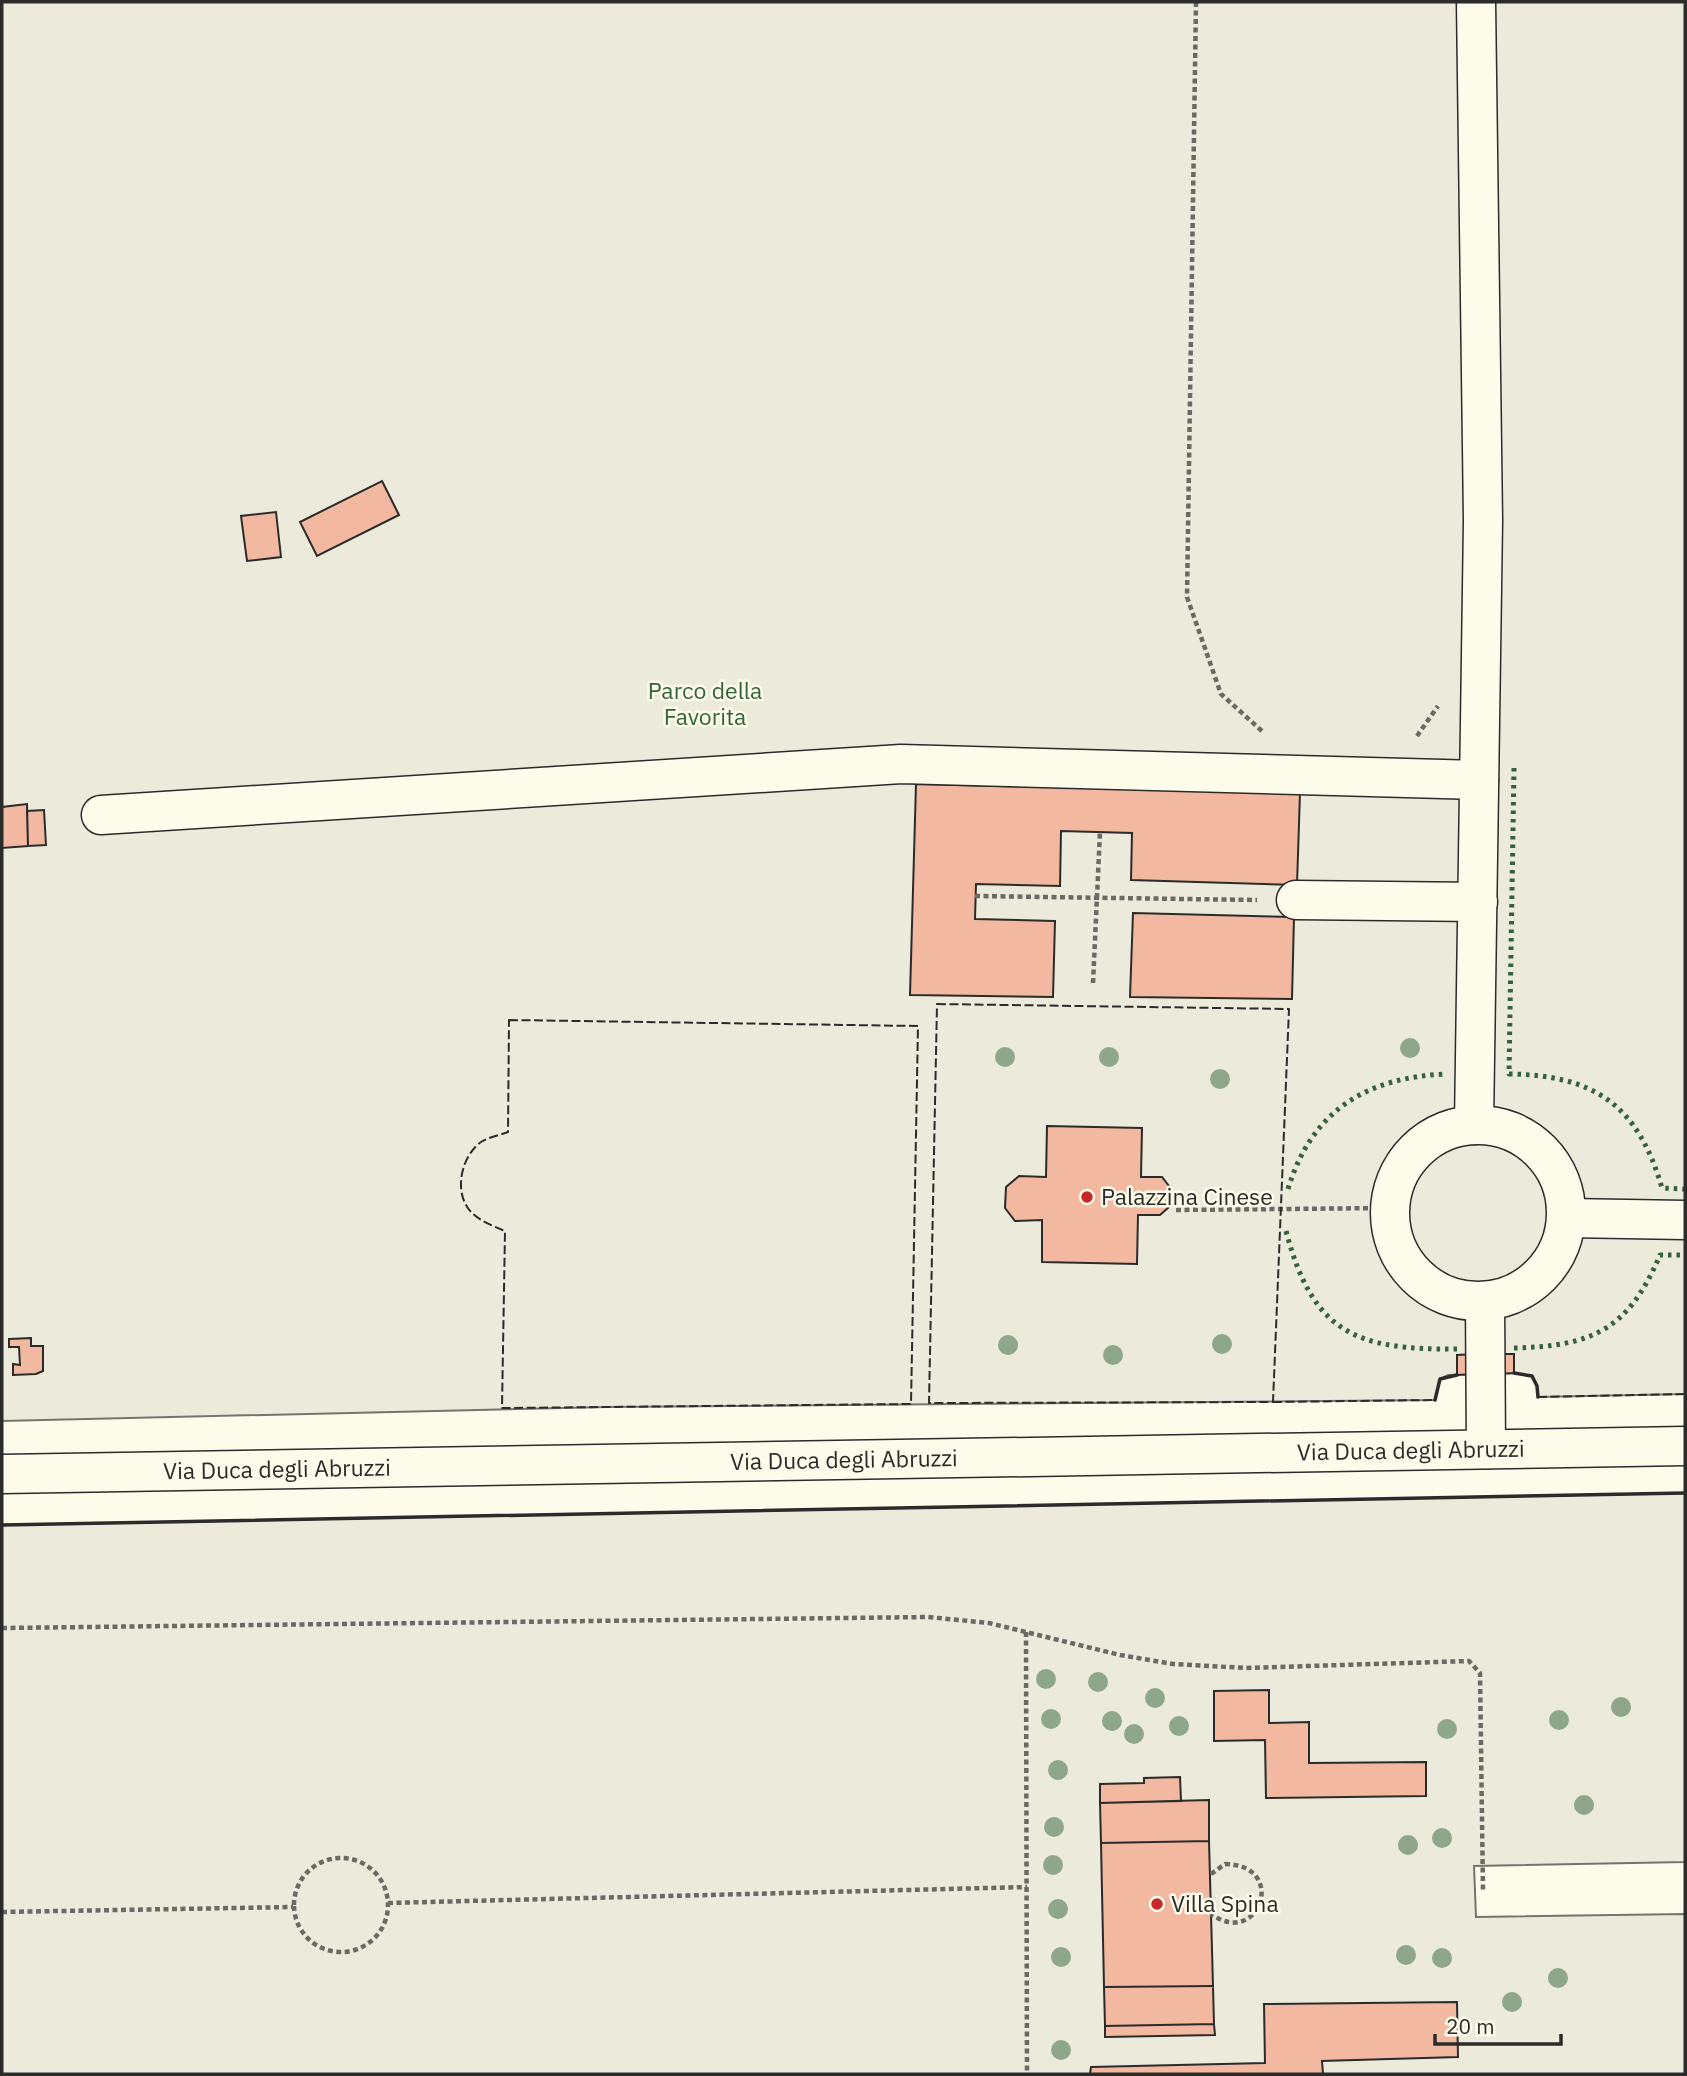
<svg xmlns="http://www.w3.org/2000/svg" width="1687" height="2076" font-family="'IBM Plex Sans',sans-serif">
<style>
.green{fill:#ecebdb;stroke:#74746e;stroke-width:2}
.building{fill:#f2b8a0;stroke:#2b2b2b;stroke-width:2}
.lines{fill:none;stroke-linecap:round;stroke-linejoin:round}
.minor-casing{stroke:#2b2b2b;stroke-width:41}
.path{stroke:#6a6964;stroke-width:4.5;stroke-dasharray:5 3.5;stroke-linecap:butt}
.minor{stroke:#fdfbea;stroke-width:38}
.hedge{stroke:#34623c;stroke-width:5;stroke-dasharray:3.5 5;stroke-linecap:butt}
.fence{stroke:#2b2b2b;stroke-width:2;stroke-dasharray:9 3.5;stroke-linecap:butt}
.wall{stroke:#2b2b2b;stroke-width:3.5}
.tree{fill:#8ea78a}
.poi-dot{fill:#c62828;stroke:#fdfbea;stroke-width:2.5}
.labels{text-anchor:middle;stroke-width:5;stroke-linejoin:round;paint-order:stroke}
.park-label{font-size:23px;fill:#34623c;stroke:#fdfbea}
.poi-label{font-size:23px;fill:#2b2b2b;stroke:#fdfbea;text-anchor:start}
.street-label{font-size:23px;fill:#2b2b2b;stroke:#fdfbea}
</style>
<rect width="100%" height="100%" fill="#fdfbea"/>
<path class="green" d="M2,2H1685V1394L1538,1397L1537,1386L1532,1376L1514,1373L1448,1375L1440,1379L1435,1400L607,1407L2,1421Z
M1685,1493V1862L1474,1866L1476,1917L1685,1914V2074H2V1525Z"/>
<path class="building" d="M382,481L399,515L317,556L300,522Z
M276,512L281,557L247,561L241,516Z
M916,784L1300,793L1297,885L1131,880L1132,833L1061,831L1060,886L976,884L975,919L1055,921L1053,997L910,995Z
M27,804L28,846L2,848V807Z
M44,810L46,845L28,846L27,811Z
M1133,913L1294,917L1292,999L1130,997Z
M1047,1126L1142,1128L1141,1177H1162L1169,1186V1207L1160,1215H1138L1137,1264L1042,1262V1220L1015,1221L1005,1208L1006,1187L1019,1176L1046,1177Z
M31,1338V1346H43V1371L36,1374L13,1375V1364L20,1365L19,1347H9V1339Z
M1475,1354V1374L1457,1375V1355Z
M1498,1354H1514V1373L1497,1374Z
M1269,1690V1723L1309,1722V1763L1426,1762V1796L1266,1798L1265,1740L1214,1741V1691Z
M1180,1777L1181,1801L1100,1803V1784L1144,1783V1778Z
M1209,1800V1841L1101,1843L1100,1803Z
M1209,1841L1213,1986L1104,1987L1101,1843Z
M1213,1986L1214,2024L1105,2026L1104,1987Z
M1457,2002L1458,2057L1322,2061L1323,2074H1090L1091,2067L1265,2063L1264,2004Z
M1214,2024L1215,2035L1105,2037V2026Z"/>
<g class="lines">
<g class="minor-casing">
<g id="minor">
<path d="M101,815L901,764L1479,780"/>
<path d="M1296,900L1478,902"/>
<path d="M1474,1125L1483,521L1476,2"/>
<circle cx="1478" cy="1213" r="88"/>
<path d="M1567,1218L1685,1220"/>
<path d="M1485,1301L1486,1449"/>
<path id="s1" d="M2,1474L1685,1446"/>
</g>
</g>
<path class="path" d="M1196,2L1187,597L1221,694L1263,732
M1417,736L1438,706
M975,896L1257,900
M1093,983L1100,832
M1176,1210L1390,1208
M2,1628L928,1617L989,1623L1120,1655L1173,1664L1246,1668L1469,1661L1480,1673L1483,1891
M1026,1632L1027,2074
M294 1905a47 47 0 1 1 94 0a47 47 0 1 1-94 0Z
M1211,1874L1225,1864C1289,1865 1259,1949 1211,1914
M388,1903L1027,1887
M2,1912L293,1907"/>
<use href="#minor" class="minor"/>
<path class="hedge" d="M1514,768L1509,1074C1594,1075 1638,1105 1662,1188L1685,1189
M1288,1189C1312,1110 1367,1077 1447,1074
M1286,1231C1313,1334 1357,1350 1457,1349
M1514,1348C1593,1346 1628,1330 1660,1255H1685"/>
<path class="fence" d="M937,1004L1289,1009L1273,1402L929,1403Z
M509,1020L918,1026L911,1404L502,1408L505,1231C493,1226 480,1221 471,1212C453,1193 461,1156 481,1142C489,1137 500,1135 508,1132Z
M1538,1397L1685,1394
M1273,1402L1435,1400"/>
<path class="wall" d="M1514,1373L1532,1376L1537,1386L1538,1397
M1435,1400L1440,1379L1457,1375
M2,1525L1685,1493"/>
</g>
<g class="tree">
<circle cx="1410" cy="1048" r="10"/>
<circle cx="1005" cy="1057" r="10"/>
<circle cx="1109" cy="1057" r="10"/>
<circle cx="1220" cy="1079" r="10"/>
<circle cx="1222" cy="1344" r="10"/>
<circle cx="1008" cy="1345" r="10"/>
<circle cx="1113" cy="1355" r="10"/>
<circle cx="1046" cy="1679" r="10"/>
<circle cx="1098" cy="1682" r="10"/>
<circle cx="1155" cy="1698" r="10"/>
<circle cx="1621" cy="1707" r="10"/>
<circle cx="1051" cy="1719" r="10"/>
<circle cx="1559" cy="1720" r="10"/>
<circle cx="1112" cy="1721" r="10"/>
<circle cx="1179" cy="1726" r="10"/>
<circle cx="1447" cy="1729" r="10"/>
<circle cx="1134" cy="1734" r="10"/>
<circle cx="1058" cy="1770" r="10"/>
<circle cx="1584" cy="1805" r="10"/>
<circle cx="1054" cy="1827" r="10"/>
<circle cx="1442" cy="1838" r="10"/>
<circle cx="1408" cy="1845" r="10"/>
<circle cx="1053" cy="1865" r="10"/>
<circle cx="1058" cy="1909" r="10"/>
<circle cx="1406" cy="1955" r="10"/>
<circle cx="1061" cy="1957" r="10"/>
<circle cx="1442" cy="1958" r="10"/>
<circle cx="1558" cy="1978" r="10"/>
<circle cx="1512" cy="2002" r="10"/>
<circle cx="1061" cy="2050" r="10"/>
</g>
<g class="poi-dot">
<circle cx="1087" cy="1197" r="7"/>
<circle cx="1157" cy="1904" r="7"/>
</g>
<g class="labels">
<g class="park-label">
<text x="705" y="699">Parco della<tspan x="705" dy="26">Favorita</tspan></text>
</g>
<g class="poi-label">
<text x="1101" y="1205">Palazzina Cinese</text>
<text x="1171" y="1912">Villa Spina</text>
</g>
<g class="street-label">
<text dy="8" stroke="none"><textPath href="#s1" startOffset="1409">Via Duca degli Abruzzi</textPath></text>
<text dy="8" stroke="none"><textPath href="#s1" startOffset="842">Via Duca degli Abruzzi</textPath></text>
<text dy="8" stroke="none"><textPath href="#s1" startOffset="275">Via Duca degli Abruzzi</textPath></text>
</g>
</g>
<rect width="1687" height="2076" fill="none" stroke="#2b2b2b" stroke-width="7"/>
<path d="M1435 2034v10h126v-10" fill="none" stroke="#2b2b2b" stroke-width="3.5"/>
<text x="1446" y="2034" font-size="21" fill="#2b2b2b" stroke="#fdfbea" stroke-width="5" paint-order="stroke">20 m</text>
</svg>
